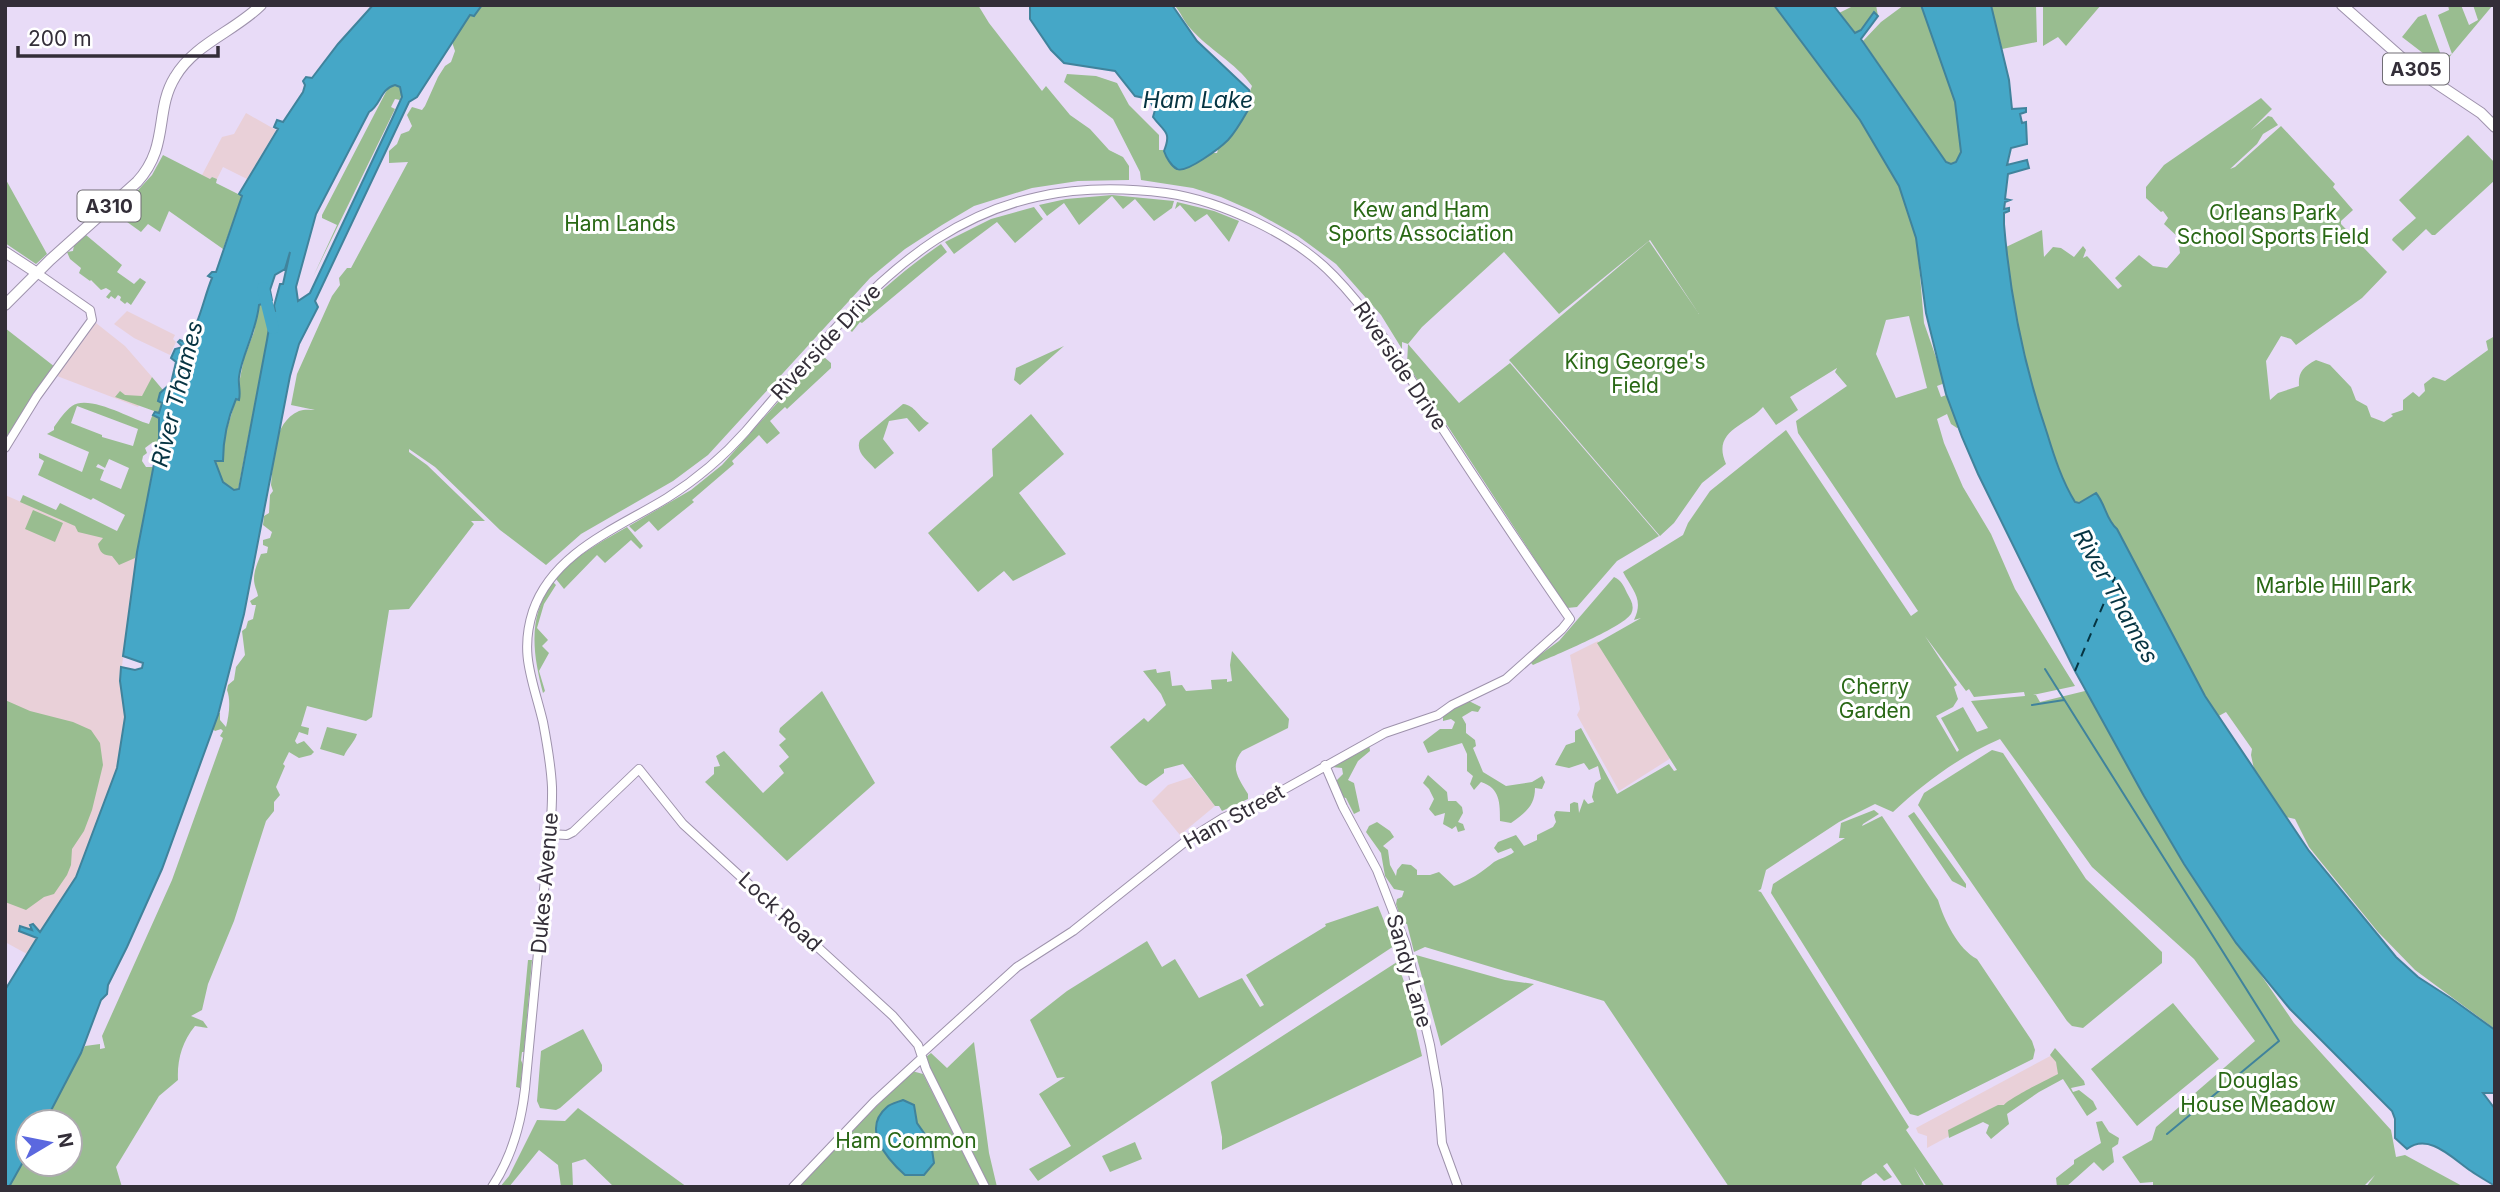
<svg xmlns="http://www.w3.org/2000/svg" width="2500" height="1192" font-family="Inter,sans-serif">
<style>
.commercial{fill:#e9d0d8}
.green{fill:#99bd90;fill-rule:evenodd}
.water{fill:#45a7c7;stroke:#40839c;stroke-width:2;fill-rule:evenodd}
.lines{fill:none;stroke-linecap:round;stroke-linejoin:round}
.stream{stroke:#40839c;stroke-width:2}
.river{stroke:#45a7c7;stroke-width:12}
.ferry{stroke:#063442;stroke-width:2;stroke-dasharray:9 7;stroke-linecap:butt}
.tertiary-casing{stroke:#9e92ac;stroke-width:10}
.primary-casing{stroke:#9e92ac;stroke-width:12}
.tertiary{stroke:#fff;stroke-width:8}
.primary{stroke:#fff;stroke-width:10}
.labels{text-anchor:middle;stroke-width:6;stroke-linejoin:round;paint-order:stroke}
.shield{fill:#fff;stroke:#706d74;stroke-width:2}
.shield-label{font-size:19px;font-weight:bold;fill:#332e38}
.park-label{font-size:21px;fill:#296815;stroke:#fff}
.street-label{font-size:21px;fill:#332e38;stroke:#fff}
.water-label{font-size:23px;font-style:italic;fill:#063442;stroke:#fff}
</style>
<rect width="100%" height="100%" fill="#e8dbf7"/>
<path class="commercial" d="M246,113L276,130L247,179L223,167L217,179L212,177L210,179L202,175L222,137L234,134Z
M127,311L175,335L173,339L176,342L170,355L134,338L114,324Z
M96,323L125,346L152,377L138,407L57,376Z
M5,495L137,552L120,681L125,717L117,768L76,877L40,933L21,926L19,931L37,938L27,954L5,942Z
M1598,641L1671,758L1619,791L1577,715L1580,709L1570,655Z
M1192,777L1215,806L1180,835L1152,801L1168,785Z
M2054,1054L2064,1074L1927,1148V1136L1918,1133L1916,1128Z"/>
<path class="green" d="M482,5H978L989,23L1042,91L1046,86L1070,115L1090,129L1109,150L1123,157L1129,166V180L1078,181L1032,188L974,206L942,225L905,249L870,278L708,455L673,481L581,534L546,565L500,530L435,467L409,449V452L427,465L485,521H471L474,524L409,609L389,610L372,717L366,721L307,706L301,726L309,728L308,735L299,732L295,741L297,744L304,741L314,752L311,755L299,758L289,752L283,764L285,766L276,787L280,795L274,802V811L266,821L234,921L208,984L202,1010L191,1016L203,1021L208,1028L195,1026C182,1042 177,1060 178,1080L159,1096L116,1167L122,1187H9L28,1153V1164H70V1122H45L85,1046L100,1044V1049L105,1048L102,1036L172,880L223,738L220,736L223,731L221,729L215,731L212,728L218,713H220V720L226,727C229,716 231,700 227,690L228,685L234,680L236,667L245,655L242,631L246,628L248,621L253,619L256,605H252L250,601L258,596C257,590 254,586 254,579C254,570 258,562 261,554L267,553L268,547L263,545V540L270,538L272,532L263,525L264,516L269,513L270,495L273,491L271,485C274,460 272,423 299,411C304,409 311,410 315,410L291,405L297,374L332,296L340,285L339,278L347,268H351L408,162L389,163V151L397,144L401,134L409,131L412,126L407,115L412,107L422,110L425,106L438,77L445,66L451,62L455,51L452,42L470,15L474,16Z
M1174,5H1781L1818,53L1909,194L1919,238L1917,240L1924,323L1945,383L1937,386L1941,397L1949,394L1968,424L1957,428L1951,424L1947,414L1937,419L1944,443L1963,487L1991,534L2015,589L2075,686L2033,695H2036L2040,702L2089,690L2211,902L2294,1023L2391,1130L2396,1157L2405,1155L2464,1187H2366L2375,1175L2363,1187H2153V1182L2140,1183L2122,1157L2152,1140L2156,1127L2255,1041L2194,959L2092,867L2000,739C1960,756 1924,783 1893,812L1875,804L1839,822L1766,870L1761,889L1758,891L1761,892L1909,1127L1906,1130L1945,1187H1927L1914,1167L1925,1187H1903L1887,1163L1883,1166L1892,1177L1884,1181L1876,1173L1862,1182L1861,1187H1729L1604,1001L1425,947L1414,952L1407,924L1402,923L1396,904L1397,899L1402,897L1404,891L1394,889L1385,876L1381,853L1366,832L1369,826L1377,822L1390,831L1394,837L1383,846L1388,850L1390,865L1396,876L1397,870L1402,864L1411,865L1417,870V875H1430L1439,872L1454,886C1469,881 1482,872 1494,862C1500,858 1508,857 1514,852L1511,848L1498,853L1494,848L1498,842L1516,835L1524,846L1537,840V835L1553,827L1556,822L1554,815L1556,811L1570,812V804L1574,802L1578,803L1579,813L1584,799L1588,804L1594,802L1592,797L1595,783L1601,779L1598,766L1589,770L1584,763L1569,768L1555,765L1566,745L1575,742V731L1581,728L1617,794L1669,764L1674,771L1677,770L1597,643L1641,618L1634,620C1644,599 1633,591 1623,572L1683,535L1688,523L1710,491L1786,430L1911,616L1918,611L1798,433L1796,421L1847,386L1835,372L1837,368L1790,397L1798,410L1776,425L1763,407C1747,426 1711,430 1726,464L1702,483L1674,523L1660,536L1509,360L1649,241L1699,314L1650,240L1559,314L1504,252L1422,327L1408,344L1459,403L1510,363L1659,536L1617,561L1577,607L1567,608L1407,364L1408,344L1402,342V349L1381,315L1336,264L1298,236L1255,212L1221,197L1193,188L1141,180L1140,172L1113,119L1064,82L1067,74L1096,76L1117,83L1129,105L1159,135V150H1163L1176,163L1206,153H1217L1220,143L1240,117L1252,86C1235,62 1209,50 1190,28C1184,22 1181,12 1174,5ZM1909,316L1927,388L1896,398L1876,354L1886,320ZM1925,636L1966,691L1969,689L1974,697L2024,692L2025,696L1971,701L1988,728L1977,732L1963,707L1941,718L1959,750L1957,752L1936,716L1953,707L1958,699L1954,687L1957,685Z
M1855,5H1876L1878,16L1873,13L1861,30L1855,33L1839,13Z
M1904,5H1921L1954,95L1961,152L1956,162L1951,164L1946,162L1863,41L1881,22Z
M1991,5H2036L2037,42L2002,49Z
M2043,5H2101L2066,46L2058,37L2043,46Z
M2448,5H2461L2469,25L2478,20L2473,5H2493L2441,67L2402,37L2418,17L2426,14L2442,58L2452,54L2438,15L2449,10Z
M395,85L399,87L402,91L400,100L395,99L391,107L395,109L313,277L337,225L322,218V215L388,88Z
M2261,98L2272,109L2251,130L2268,116L2272,117L2278,125L2263,134L2257,144L2230,169L2235,167L2281,126L2335,184L2333,187L2353,210L2341,221V224L2387,272L2362,298L2296,345L2291,339L2281,336L2266,361L2270,400L2278,393L2299,386C2298,372 2303,367 2316,360L2330,365L2351,387L2356,400L2367,406L2371,417L2384,422L2393,416L2391,414L2403,410V400L2413,392L2419,397L2425,391L2424,384L2433,377L2445,381L2488,350L2486,341L2495,336V1029L2415,970L2378,932L2321,862L2309,847L2295,819L2278,815L2259,793L2251,755L2252,749L2226,712L2215,718L2093,495L2079,503L2065,498L2031,399L2003,263L2008,260L2006,247L2042,230L2044,257L2053,247L2061,248L2074,257L2083,246L2086,250L2083,258L2087,256L2118,289L2122,286L2115,278L2139,255L2153,266L2167,268L2180,253L2178,237L2164,224L2168,218L2163,211L2161,212L2146,198V187L2164,165Z
M2468,135L2495,163V180L2435,235H2432L2426,229L2403,251L2392,240L2393,238L2416,218L2399,200Z
M163,155L210,179L212,177L217,179L216,183L242,196L223,249L169,211L160,232L148,224L141,232L116,214L152,175Z
M5,178L47,254L36,264L5,243Z
M1112,195L1174,201L1172,208L1154,221L1135,199L1123,209L1112,196L1079,225L1064,203L1047,216L1039,205L1066,199Z
M1177,202L1214,211L1239,221L1229,242L1207,214L1195,222L1180,205L1175,209Z
M1034,207L1043,219L1015,243L997,222L954,254L945,242L991,219Z
M86,235L122,265L117,272L134,284L140,278L146,282L131,305L127,302L125,304L120,300L121,297L118,295L115,299L111,296L109,299L106,297L111,291L106,288L101,290L91,280L90,281L79,273L81,268L70,259L67,252L73,251L74,245Z
M941,244L947,252L862,323L860,322L852,332L846,326C875,295 906,268 941,244Z
M272,300L275,311L265,314L269,328L267,340L238,490H234L223,482L215,461H223V442L236,399L244,358L254,332L259,305Z
M5,328L55,367L5,439Z
M1064,346L1020,385L1014,380L1016,368Z
M818,357H824L831,363V368L787,409L785,407L770,421L780,433L767,444L759,435L732,461L734,464L692,500L694,502L658,531L649,521L635,532L629,526L691,490L722,465Z
M152,377L163,390C163,399 160,406 159,415C158,425 160,435 157,446L153,442L145,448L147,453L143,456L142,461L146,467H153L137,552L135,558L119,565L112,556C103,555 100,553 98,544L103,538L78,532L75,526L20,502L23,495L56,510L60,503L117,531L125,515L93,498L91,500L38,475L44,461L39,458V453L82,472L89,452L47,434L54,430V427C59,420 65,411 72,406C89,394 131,419 149,424L154,411L115,397L120,391L125,395L142,396ZM77,406L138,429L133,446L102,437V435L71,423ZM109,459L129,468L121,489L100,480L104,470L96,467L98,464L105,468Z
M903,404C915,405 919,418 929,423L919,432L907,418L889,421L883,439L894,453L875,469C867,460 855,452 860,440Z
M1031,414L1064,454L1019,493L1066,554L1013,581L1004,571L978,592L928,533L993,476L992,449Z
M33,510L63,523L55,542L25,529Z
M627,527L643,546L640,549L631,540L605,563L597,555L564,589L556,579C574,555 602,542 627,527Z
M1614,577C1621,580 1624,586 1627,593C1631,600 1635,606 1631,614C1622,628 1551,657 1533,665L1530,662L1559,641Z
M553,582L556,585L544,604L537,628L548,640L542,646L549,653L539,671L545,691L543,693C533,654 527,617 553,582Z
M1232,651L1289,719L1288,728L1242,751C1229,767 1239,779 1248,794V799L1222,811L1219,806H1215L1183,764L1164,769V773L1146,786L1139,782L1110,747L1144,718L1148,722L1166,705L1161,694L1143,671L1156,669L1157,673L1170,671L1172,686L1182,685L1186,691L1212,689L1211,680L1227,679V682L1232,681L1230,665Z
M822,691L875,783L787,861L705,782L714,774V767L720,766L716,756L724,751L763,793L784,773L779,766L789,757L779,745L786,739L779,732L780,728Z
M5,700L30,711L73,722L91,730L100,743L103,765L92,810L84,831L72,849L71,865L67,875L54,894L44,897L26,910L5,902Z
M1469,701L1481,707L1478,712L1472,711L1462,717L1466,724V733L1475,740L1476,746L1473,748L1483,772L1506,786L1532,782L1542,776L1545,782L1542,789L1535,788C1535,806 1525,813 1511,823L1500,821C1500,803 1500,788 1481,782L1474,790L1470,784L1473,776L1467,771V754L1462,743L1428,753L1423,742L1440,729H1452L1455,722L1451,719L1443,721V714Z
M327,727L357,734C354,743 348,747 344,756L320,749Z
M1369,743L1370,751L1358,761L1348,780L1354,783L1360,811L1354,814L1346,798L1341,797L1335,782L1343,774L1342,768L1332,767Z
M1992,750L2003,753L2086,879L2162,952V963L2083,1028L2072,1026L2067,1021L1918,805L1924,793Z
M1428,775L1447,792L1448,801H1456L1462,807L1463,813L1458,822L1463,824L1465,830L1458,832L1456,826L1452,829L1443,824L1445,813L1435,816L1429,809L1434,799L1429,789L1423,783Z
M1874,810L1879,814L1863,824L1862,826L1882,816L1938,900C1944,920 1958,949 1977,959L2032,1041L2035,1050L2033,1059L1918,1116L1910,1114L1771,893L1773,884L1845,838H1839L1841,823Z
M1914,812L1966,884V888L1952,881L1908,816Z
M1378,906L1394,946L1038,1181L1029,1169L1071,1146L1039,1094L1065,1077L1057,1078L1030,1020L1067,991L1147,941L1162,967L1175,959L1199,998L1242,978L1260,1007L1264,1005L1246,975L1326,926L1325,924Z
M1416,955L1505,980L1534,984L1441,1046Z
M528,960H532L524,1052H522L521,1060L523,1065L520,1088L516,1087Z
M1397,962L1407,990L1422,1056L1222,1150V1137L1211,1082Z
M2173,1003L2219,1059L2137,1126L2091,1069Z
M583,1029L602,1065V1071L560,1108L556,1110L540,1108L537,1101L541,1051Z
M974,1042L989,1153L997,1187H990L926,1061V1057L931,1053L947,1068Z
M2055,1048L2084,1081L2085,1085L2071,1088L2073,1092L2079,1090L2093,1101L2097,1109L2087,1116L2063,1079L2039,1092L2007,1114L2009,1124L1991,1139L1986,1133L1989,1125L1983,1122L1949,1138L1948,1130L1998,1105H2004C2008,1099 2048,1079 2058,1074L2056,1062L2050,1055Z
M912,1071L923,1074L980,1187H799L824,1158Z
M578,1108L687,1187H614L585,1159L572,1163L573,1187H561L558,1165L539,1150L509,1187H500L509,1176L537,1120L565,1121Z
M2102,1121L2109,1132L2119,1138L2118,1144L2112,1148L2114,1162L2103,1171L2094,1162L2066,1187H2057L2056,1178L2074,1164V1160L2101,1143L2096,1122Z
M1135,1142L1142,1159L1110,1172L1102,1156Z"/>
<path class="water" d="M373,5H482L474,16L470,15L417,97L409,102L315,301L318,307L299,344L290,376L244,614L218,715L162,869L127,947L108,985L107,994L101,1000L81,1053L45,1122H28V1153L9,1187H5V990L37,938L19,931L20,926L32,930L30,925L33,924L40,932L76,877L117,768L125,717L120,681L121,667L135,670L142,668L143,663L123,656L137,552L159,438V418L153,415L155,412L159,413L162,403L158,401L160,393L171,383L176,362L171,358L175,349L183,347L178,342L180,340L186,343C200,323 203,300 212,278L208,276L212,272H216L242,196L239,194L278,129L274,127L277,120L283,122L303,92L305,85L303,81L306,77L312,78L338,44ZM395,85L400,87L402,97L392,119L310,293L298,301L296,287L316,214L369,112C381,105 380,89 395,85ZM290,252L283,284H280L274,306L275,311L265,313L269,328L267,340L239,489L234,490L223,482L215,461H223C223,439 227,420 236,399L239,400C241,391 238,385 239,377C242,354 256,333 259,305L272,300L270,290L275,275L285,269Z
M1030,5H1172L1197,41L1249,90L1252,103C1245,115 1238,129 1228,140C1221,147 1186,174 1177,169C1171,166 1166,157 1164,151C1172,131 1164,132 1153,117L1155,110L1149,99L1135,96L1115,71L1064,63L1051,50L1030,19Z
M1774,5H1833L1855,33L1861,30L1874,12L1878,16L1861,39L1946,162L1951,164L1956,162L1961,152L1955,102L1921,5H1991L2009,80L2012,109L2026,108V112L2020,114L2022,123L2026,122L2027,144L2011,148L2007,165L2027,160L2029,168L2008,174L2005,199L2010,200L2005,202L2004,209L2009,208V211L2004,213V224C2010,297 2023,363 2047,433C2054,456 2062,481 2075,502L2079,503L2096,493C2106,505 2106,520 2117,529L2205,696L2309,851L2396,957L2418,977L2452,999L2495,1030V1093H2483L2495,1109V1186C2487,1181 2478,1176 2471,1171C2453,1159 2429,1132 2407,1149L2395,1138V1119L2392,1111L2290,1009L2236,943L2184,864L2144,796L2075,671L1978,474L1962,437L1946,394L1926,313L1916,238L1899,186L1860,120Z
M903,1100L914,1105L917,1123L931,1143L934,1163L924,1175H905C887,1159 861,1129 887,1107C890,1104 898,1102 903,1100Z"/>
<g class="lines">
<path class="stream" d="M2045,669L2279,1041L2167,1134
M2032,705L2064,700"/>
<path class="river" d="M263,288L273,328"/>
<path class="ferry" d="M2075,671L2115,577"/>
<g class="tertiary-casing">
<path id="tertiary" d="M5,448L37,396L92,320L90,310L37,273
M1325,765L1343,807L1377,870L1406,945L1430,1045L1438,1090L1442,1143L1458,1187
M549,834L567,835L573,832L639,769L683,824L893,1016L918,1045L926,1069L985,1187
M492,1187C512,1157 521,1124 525,1089C531,1026 537,963 543,900C546,863 553,825 552,787C551,766 547,743 543,722C533,680 519,654 533,611C553,552 618,528 667,498C697,479 723,457 746,431C869,288 956,166 1166,193C1222,201 1295,235 1334,276C1374,317 1402,366 1433,414C1478,483 1523,551 1570,619L1562,629L1506,679L1452,705L1438,715L1385,733L1274,795L1223,818L1186,841L1073,931L1017,967L922,1053
M793,1187L874,1102L922,1058"/>
</g>
<g class="primary-casing">
<path id="primary" d="M2342,5L2412,67L2481,113L2495,127
M5,252L37,273
M5,305L50,260L137,182C170,146 154,111 175,77C194,44 235,31 261,5"/>
</g>
<use href="#tertiary" class="tertiary"/>
<use href="#primary" class="primary"/>
</g>
<g class="labels">
<g class="shield">
<rect x="2383" y="53.5" width="66" height="31" rx="5"/>
<rect x="77.5" y="190.5" width="63" height="31" rx="5"/>
</g>
<g class="shield-label">
<text x="2416" y="76">A305</text>
<text x="109" y="213">A310</text>
</g>
<g class="park-label">
<text x="1421" y="217">Kew and Ham<tspan x="1421" dy="24">Sports Association</tspan></text>
<text x="2273" y="220">Orleans Park<tspan x="2273" dy="24">School Sports Field</tspan></text>
<text x="620" y="231">Ham Lands</text>
<text x="1635" y="369">King George's<tspan x="1635" dy="24">Field</tspan></text>
<text x="2334" y="593">Marble Hill Park</text>
<text x="1875" y="694">Cherry<tspan x="1875" dy="24">Garden</tspan></text>
<text x="2258" y="1088">Douglas<tspan x="2258" dy="24">House Meadow</tspan></text>
<text x="906" y="1148">Ham Common</text>
</g>
<g class="street-label">
<text transform="translate(826 342) rotate(-47)" y="7">Riverside Drive</text>
<text transform="translate(1400 366) rotate(56)" y="7">Riverside Drive</text>
<text transform="translate(1234 817) rotate(-29)" y="7">Ham Street</text>
<text transform="translate(545 883) rotate(-85)" y="7">Dukes Avenue</text>
<text transform="translate(780 912) rotate(43)" y="7">Lock Road</text>
<text transform="translate(1409 971) rotate(74)" y="7">Sandy Lane</text>
</g>
<g class="water-label">
<text x="1198" y="108">Ham Lake</text>
<text transform="translate(177 394) rotate(-76)" y="8">River Thames</text>
<text transform="translate(2116 596) rotate(61)" y="8">River Thames</text>
</g>
</g>
<rect width="2500" height="1192" fill="none" stroke="#332e38" stroke-width="14"/>
<g transform="translate(49 1143) rotate(80)"><circle r="33" fill="#ffffff" stroke="#adabaf" stroke-width="2"/>
<path d="M0-5L12 26L0 18L-12 26Z" fill="#5b68df"/>
<text y="-10" font-size="19" font-weight="bold" text-anchor="middle" fill="#332e38">N</text>
</g>
<path d="M18 46v10h200v-10" fill="none" stroke="#332e38" stroke-width="3.5"/>
<text x="28" y="46" font-size="21" fill="#332e38" stroke="#ffffff" stroke-width="5" paint-order="stroke">200 m</text>
</svg>
